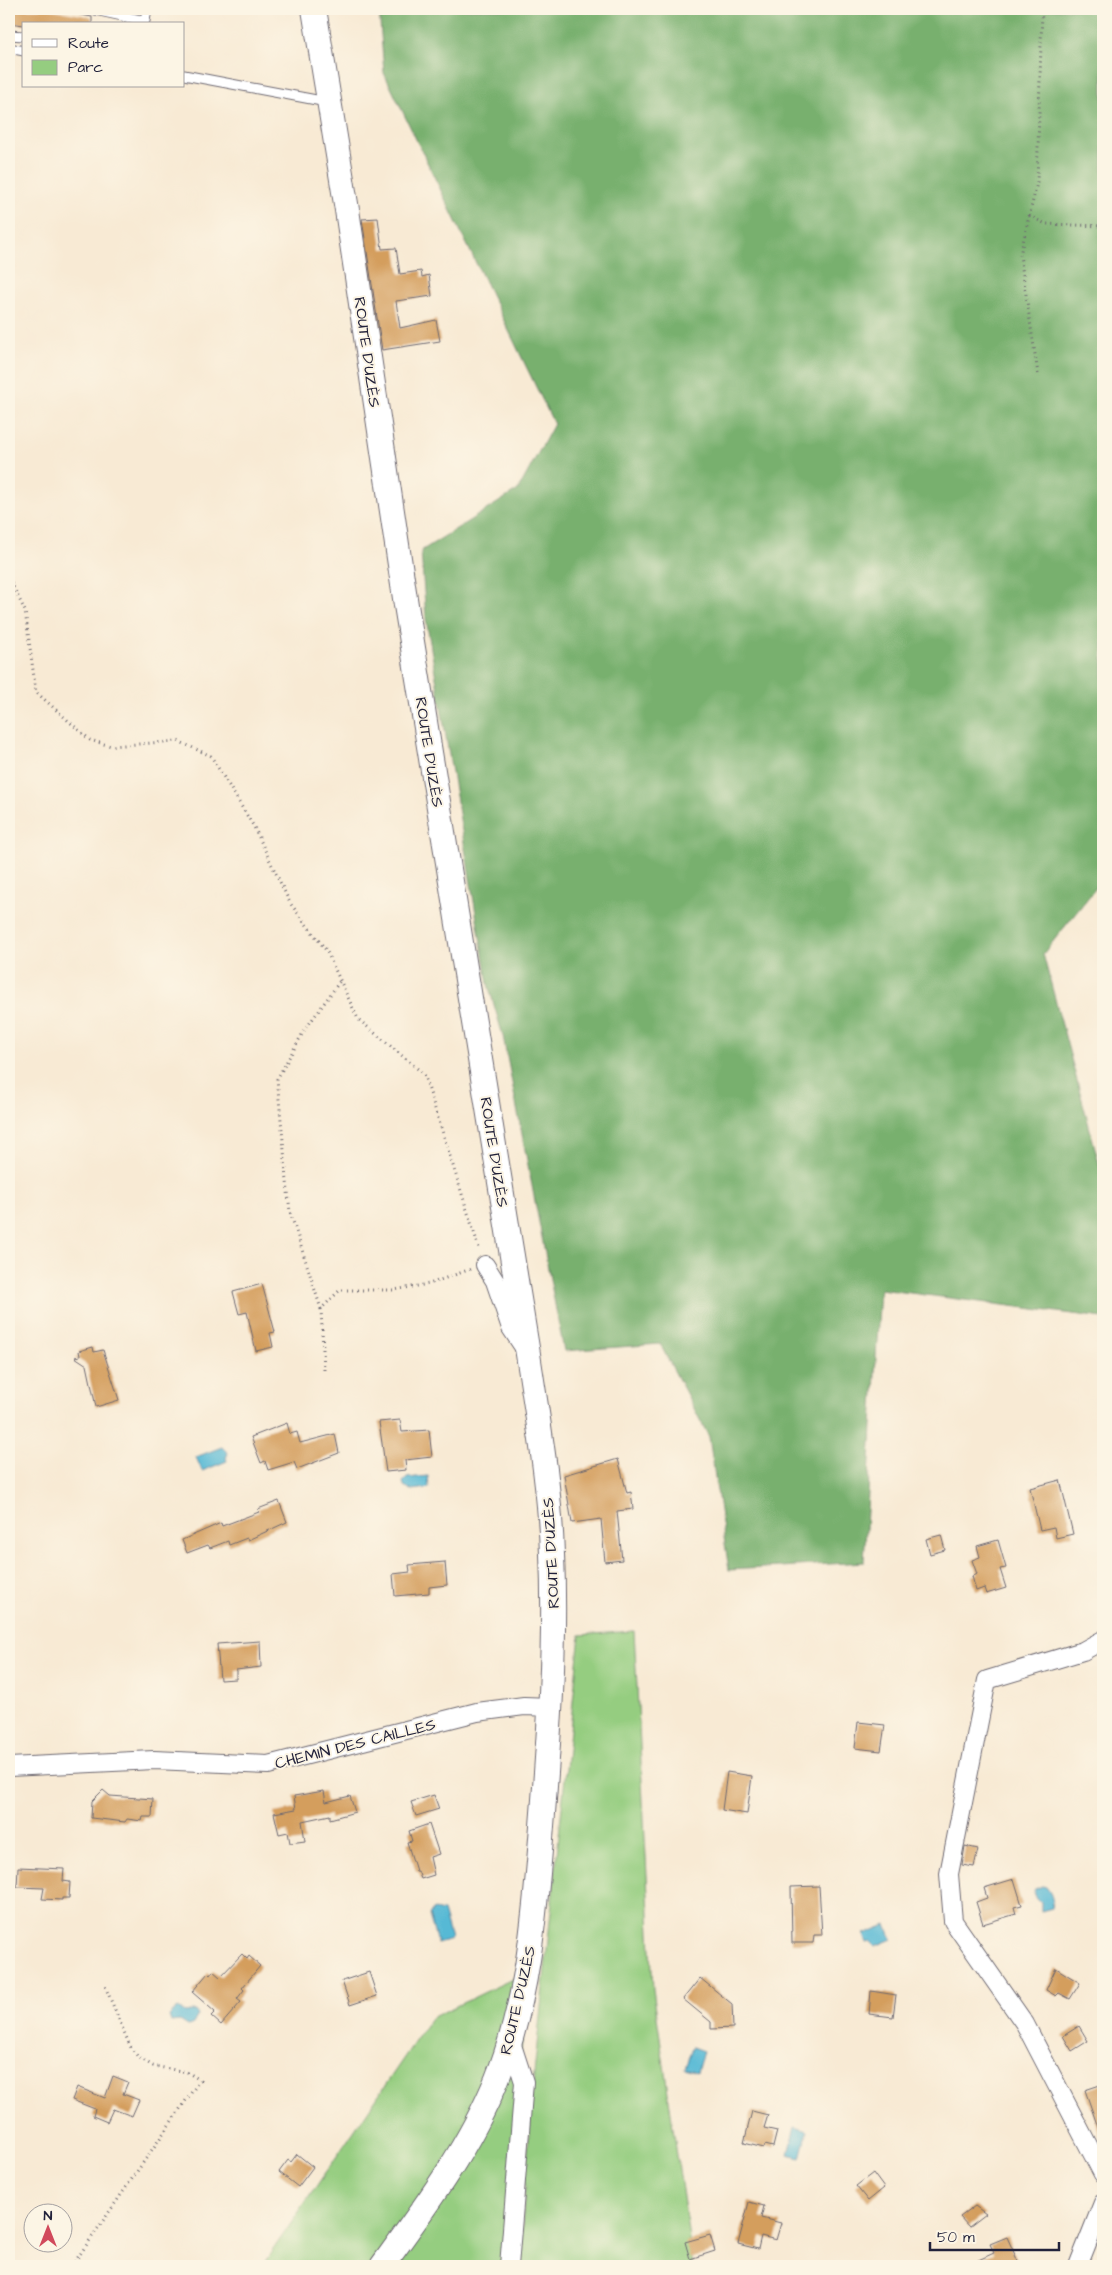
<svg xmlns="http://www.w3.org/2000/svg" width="1112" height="2275" font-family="'Architects Daughter',sans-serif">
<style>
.green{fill:#95cd80;stroke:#5c785e}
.forest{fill:#78b06e;stroke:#4d6954}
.water{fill:#56b9d5;stroke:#3c6e88}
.building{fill:#d49e5d}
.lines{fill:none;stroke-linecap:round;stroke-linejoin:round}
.service-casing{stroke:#6d6871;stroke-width:11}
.minor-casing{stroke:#6d6871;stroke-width:20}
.secondary-casing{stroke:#6d6871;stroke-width:26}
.path{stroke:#6d6871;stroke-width:3;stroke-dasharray:1 4;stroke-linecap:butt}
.service{stroke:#fff;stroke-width:9}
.minor{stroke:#fff;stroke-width:18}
.secondary{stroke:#fff;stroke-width:24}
.labels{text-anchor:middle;stroke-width:4;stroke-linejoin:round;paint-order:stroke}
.street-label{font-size:16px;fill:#22223b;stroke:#fcf5e5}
</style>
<rect width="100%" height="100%" fill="#fcf5e5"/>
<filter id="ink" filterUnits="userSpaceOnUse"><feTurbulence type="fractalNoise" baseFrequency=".02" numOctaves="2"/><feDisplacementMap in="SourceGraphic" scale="10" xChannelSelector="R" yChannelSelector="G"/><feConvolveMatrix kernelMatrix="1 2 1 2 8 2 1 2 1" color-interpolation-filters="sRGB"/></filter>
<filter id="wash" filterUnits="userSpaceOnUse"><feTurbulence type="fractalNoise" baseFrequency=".0096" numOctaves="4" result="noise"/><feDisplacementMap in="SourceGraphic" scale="20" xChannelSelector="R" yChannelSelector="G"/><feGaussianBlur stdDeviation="1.12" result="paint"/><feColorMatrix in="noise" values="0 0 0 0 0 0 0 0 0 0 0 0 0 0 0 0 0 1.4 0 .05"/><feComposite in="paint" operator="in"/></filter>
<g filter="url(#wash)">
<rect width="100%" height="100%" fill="#f8ead4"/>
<path class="green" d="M634,1631L653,1989L693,2266H519L533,2083L580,1635Z
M527,1972L506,2266H262L431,2018Z"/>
<path class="forest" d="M379,9H1103V879L1043,954L1103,1178V1318L880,1289L864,1562L729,1570L709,1437L660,1344L564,1351L503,1036L488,984L426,619L421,551L518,490L554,424L384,73Z"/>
<path class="water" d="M222,1447L228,1453L226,1458L227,1461L202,1471L196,1457Z
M428,1476L429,1488L411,1490L404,1486L403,1482L407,1478Z
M1042,1886L1046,1887C1051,1893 1054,1900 1052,1908L1041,1911V1903L1037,1899L1033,1890Z
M434,1909L443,1911L451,1939L437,1943L429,1915Z
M886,1925L892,1939L875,1946L871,1942L867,1943L864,1934Z
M178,2008L185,2012L196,2011L198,2015L193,2024L188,2026L180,2021L171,2022L169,2016Z
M692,2047L703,2051L697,2072L685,2068Z
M795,2127L808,2131L801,2158L788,2155Z"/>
<g id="blocks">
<path class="building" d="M9,9H49L92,17V24L24,25L9,23Z
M378,218L382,249L396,248L400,274L421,271L422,277L429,275L432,296L396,301L400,328L436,320L440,341L382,350L362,219Z
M262,1284L275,1332L270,1333L273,1347L256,1351L247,1312L239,1314L233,1292Z
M93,1347L94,1352L103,1350L119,1400L96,1407L87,1365L75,1357L80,1356L79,1351Z
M400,1420L402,1432L429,1430L432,1457L405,1460L406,1470L386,1472L379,1422Z
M287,1423L290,1434L297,1432L300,1443L335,1434L339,1453L297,1469L294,1462L268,1470L265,1461L261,1463L251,1437Z
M618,1459L627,1493L631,1492L633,1509L617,1511L622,1560L605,1562L601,1519L572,1523L564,1475Z
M1060,1480L1073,1534L1056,1538L1054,1527L1040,1530L1030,1488Z
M279,1501L287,1522L248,1540L247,1538L229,1545L228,1541L210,1548L208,1545L187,1553L182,1540L221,1523L222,1526L259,1512L258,1509Z
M941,1535L945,1550L930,1554L926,1539Z
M998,1540L1006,1568L1000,1569L1006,1588L986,1594L984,1588L976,1591L972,1576L977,1574L972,1560L980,1557L977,1546Z
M445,1562L447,1585L429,1587V1593L395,1596L393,1574L410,1572L409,1565Z
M260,1641L261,1667L236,1670V1679L220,1680L217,1644Z
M858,1722L885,1725L881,1751L855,1748Z
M727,1772L752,1776L747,1814L722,1810Z
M103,1790L110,1796L153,1799L152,1817H143L142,1821L127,1819L125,1822L91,1818L92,1801Z
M324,1791L326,1802L350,1796L355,1812L330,1819V1815L302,1821L305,1841L290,1843L288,1832L279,1834L274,1813L296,1809L294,1796Z
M434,1795L439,1809L416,1816L411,1802Z
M429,1824L439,1854L430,1857L434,1875L421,1879L418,1871H416L407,1842L412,1841L409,1831Z
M965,1846L978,1849L974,1867L962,1865Z
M18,1867L64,1869L63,1881L70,1882L69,1898H62V1900L42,1899L44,1888L17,1887Z
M1014,1879L1022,1905L1014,1907L1016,1914L983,1924L976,1902L987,1898L984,1888Z
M819,1886L822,1935H814L813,1943H792L791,1887Z
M242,1954L247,1959L249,1956L260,1966L242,1988L244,1990L237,1999L241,2002L221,2025L211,2016L215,2012L192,1992L208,1973L210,1975L213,1971L220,1977Z
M1056,1968L1080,1983L1070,1999L1059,1993L1056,1996L1046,1990Z
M369,1972L377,1996L350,2005L342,1981Z
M700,1978L732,2004L733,2028L711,2029V2022L683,1999Z
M871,1991L896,1995L893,2017L869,2014Z
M1079,2026L1088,2041L1072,2051L1063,2036Z
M113,2076L128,2082L123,2094L139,2100L132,2116L113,2109L107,2122L93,2116L95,2109L72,2100L77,2087L105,2098Z
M1103,2084V2136H1101L1085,2090Z
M752,2111L768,2115L764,2128L777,2131L773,2147L765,2145L764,2148L744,2143Z
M297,2154L313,2167L298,2187L279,2172L288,2160L291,2162Z
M873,2173L884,2188L868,2201L856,2186Z
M749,2202L764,2206L761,2218L781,2223L776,2240L761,2236L758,2249L738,2244Z
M975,2206L986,2214L969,2227L960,2217Z
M710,2235L715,2251L690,2259L685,2242Z
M1007,2237L1020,2266H965L994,2253L990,2244Z"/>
</g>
</g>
<g filter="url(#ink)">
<use href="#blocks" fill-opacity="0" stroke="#6d6871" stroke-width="1"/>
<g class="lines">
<g class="service-casing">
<path id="service" d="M90,9L145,21L147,9
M9,35L24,36
M9,48L24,51
M184,75L327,102"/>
</g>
<g class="minor-casing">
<path id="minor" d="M485,1265L495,1281L511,1328L525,1349
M1103,1640L1083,1651L987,1680L949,1874L953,1921L1025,2024L1103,2174
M9,1767L154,1760L268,1765L477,1712L524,1706L550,1707
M509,2266L524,2082L510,2039
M1078,2266L1103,2203"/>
</g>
<g class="secondary-casing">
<path id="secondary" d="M314,9L347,210L406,605L528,1354C538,1421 550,1487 552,1554C556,1645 549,1736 542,1826C535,1912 529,1998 497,2079C469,2148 425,2207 382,2266"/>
</g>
<path class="path" d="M1029,216L1046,224L1103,226
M1038,374L1020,255L1037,183L1042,9
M9,578L25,611L36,692L90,740L111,746L178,741L211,756L254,827L290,903L326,950L358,1019L424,1074L480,1251
M321,1309L290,1212L277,1079L304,1031L340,981
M324,1370L321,1309L340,1290H394L429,1284L471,1269
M72,2266L200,2080L187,2072L153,2066L138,2057L130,2046L105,1986"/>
<use href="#service" class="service"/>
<use href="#minor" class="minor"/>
<use href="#secondary" class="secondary"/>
</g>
</g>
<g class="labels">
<g class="street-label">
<text transform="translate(368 352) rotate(82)" y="6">ROUTE D'UZÈS</text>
<text transform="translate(430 752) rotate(81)" y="6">ROUTE D'UZÈS</text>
<text transform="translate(495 1152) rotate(81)" y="6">ROUTE D'UZÈS</text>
<text transform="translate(550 1553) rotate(-93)" y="6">ROUTE D'UZÈS</text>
<text transform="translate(355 1743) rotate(-14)" y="6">CHEMIN DES CAILLES</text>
<text transform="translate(517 2000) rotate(-77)" y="6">ROUTE D'UZÈS</text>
</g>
</g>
<rect width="1112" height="2275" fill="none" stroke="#fcf5e5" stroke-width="30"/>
<rect x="22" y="22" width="162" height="65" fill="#fcf5e5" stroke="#a5a1a1"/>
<rect x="32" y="39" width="25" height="8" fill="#ffffff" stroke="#a5a1a1"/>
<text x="68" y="48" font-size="15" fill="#22223b">Route</text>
<rect x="32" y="60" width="25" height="15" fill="#95cd80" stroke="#a5a1a1"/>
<text x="68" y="72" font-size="15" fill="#22223b">Parc</text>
<g transform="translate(48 2228)"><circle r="24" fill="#fcf5e5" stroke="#a5a1a1"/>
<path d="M0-4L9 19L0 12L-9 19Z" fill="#d1495b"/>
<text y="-8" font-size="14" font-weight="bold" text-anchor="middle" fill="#22223b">N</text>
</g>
<path d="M930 2242v8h129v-8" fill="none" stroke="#22223b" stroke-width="2.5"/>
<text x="937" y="2242" font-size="15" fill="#22223b" stroke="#fcf5e5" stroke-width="4" paint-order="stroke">50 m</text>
</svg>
